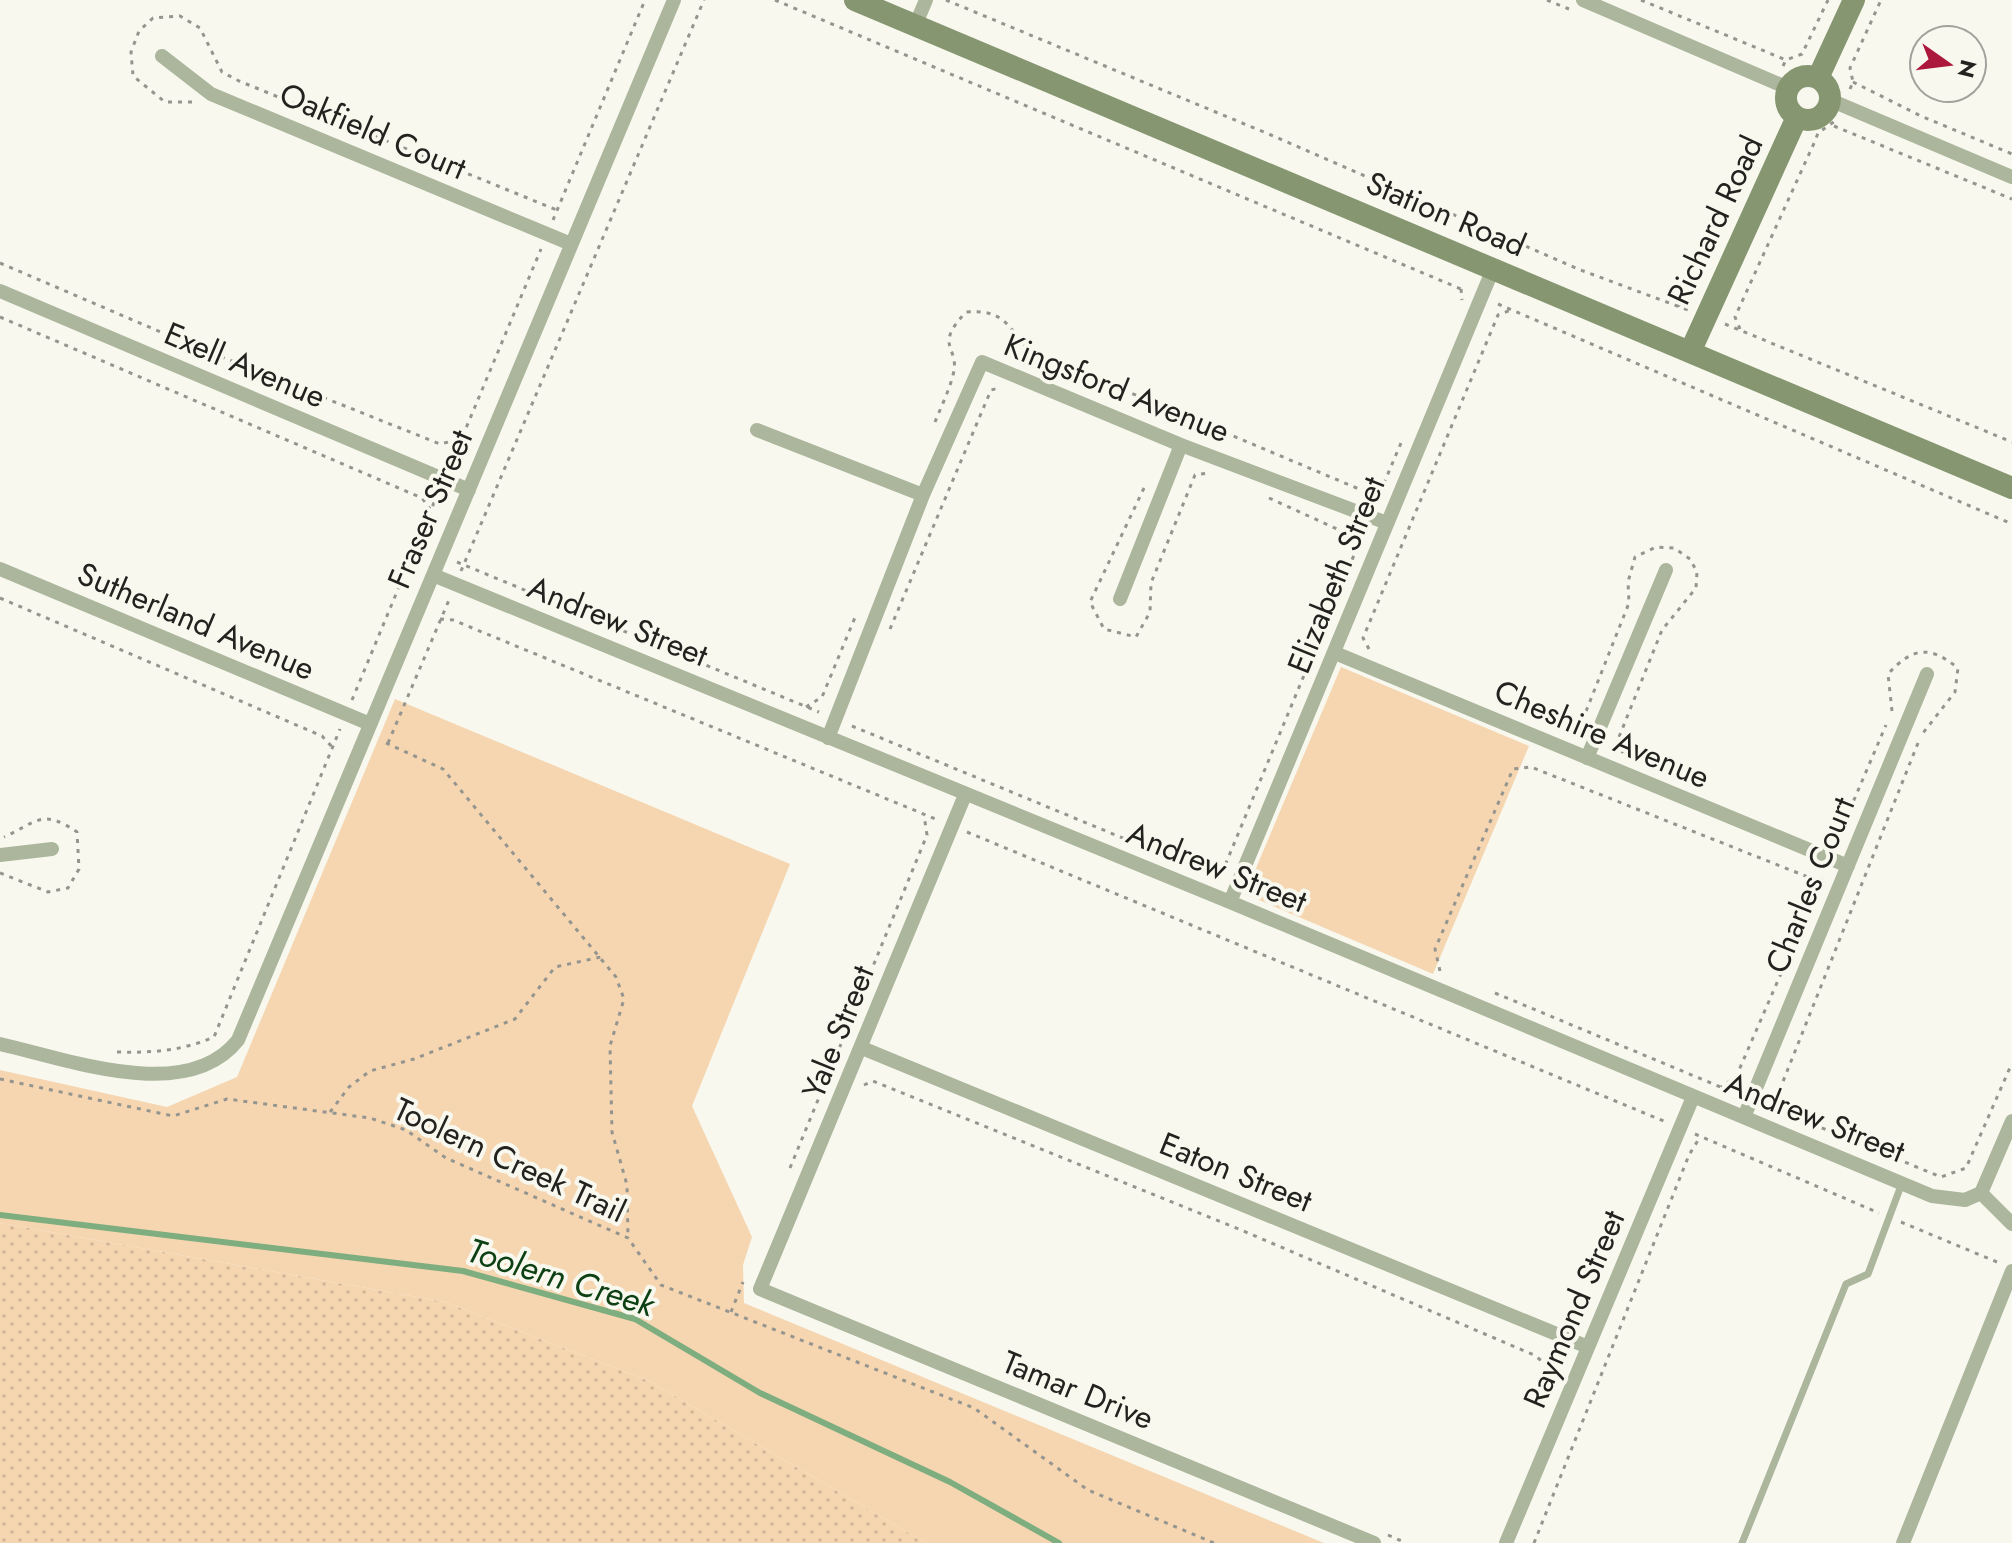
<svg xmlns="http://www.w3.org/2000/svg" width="2012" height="1543" font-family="Jost,sans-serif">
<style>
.grass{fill:url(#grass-dots)}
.green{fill:#f6d6b1}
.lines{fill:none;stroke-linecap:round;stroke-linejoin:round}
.stream{stroke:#7ead7f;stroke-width:6}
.path{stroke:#95958f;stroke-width:3;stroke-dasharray:4 6;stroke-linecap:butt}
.lane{stroke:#abb69c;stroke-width:7}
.street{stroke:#abb69c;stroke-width:14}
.secondary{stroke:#869670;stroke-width:22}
.labels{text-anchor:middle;stroke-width:8;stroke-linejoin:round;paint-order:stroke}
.street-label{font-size:32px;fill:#22221f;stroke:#f8f8ef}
.water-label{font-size:34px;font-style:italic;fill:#0d4114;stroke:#f8f8ef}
</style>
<defs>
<pattern id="grass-dots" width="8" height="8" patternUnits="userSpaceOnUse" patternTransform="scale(2)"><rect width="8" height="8" fill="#f6d6b1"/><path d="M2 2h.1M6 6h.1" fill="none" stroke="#d3b798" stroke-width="1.8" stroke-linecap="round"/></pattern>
</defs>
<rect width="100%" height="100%" fill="#f8f8ef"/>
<path class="grass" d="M0,1223L445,1302L649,1381L926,1543H0Z"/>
<path class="green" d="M1341,667L1529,746L1433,974L1245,894Z
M395,699L790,864L692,1106L752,1237L743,1265L744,1303L1324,1543H926L649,1381L445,1302L0,1223V1070L167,1107L237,1077Z"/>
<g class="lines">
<path class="stream" d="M0,1215L463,1271L635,1319L760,1393L950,1482L1059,1543"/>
<path class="path" d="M775,0L1461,289
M946,0L1271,135L1578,269L1688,310
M1547,0L1569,9
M1641,0L1786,60
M1783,66L1786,60L1802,54L1828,0
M1853,82L1921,116L2012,154
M1850,89L1853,82L1850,68L1881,0
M192,102H165L133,76L131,52L139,31L153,18L180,16L200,28L222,72L239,81L557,210
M1834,126L2012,199
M553,220L645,0
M0,263L177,339L440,444L461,439
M1461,289L1462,300
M1498,304L2012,524
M1678,306L1691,296
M0,317L422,498L430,509
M1725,324L2012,442
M1740,329L1735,317L1815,141L1818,133L1835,121
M935,422C941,407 949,391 953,375C961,346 932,348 966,312C1003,309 1007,325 1029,350L1378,497
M451,464L541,249
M1144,488L1090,602L1104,629L1136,637L1150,612L1151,583L1195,475L1208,473
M1269,498L1348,534L1355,546
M1376,502L1401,443
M416,545L427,550
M457,562L819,712
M461,571L704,0
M0,598L322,736L333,748
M440,619L453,620L938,820
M890,629L991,390L999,388
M1369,649L1363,638L1498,315L1511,310
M352,700L438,493
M806,707L822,697L856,615
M1892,711L1888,674C1913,647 1929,645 1958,668L1955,692L1923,733
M852,726L1130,841
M1569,733L1579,729L1629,603L1628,582L1635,557L1656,547L1674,548L1690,559L1697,572L1696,588L1662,630L1617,742L1623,753
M386,743L443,769L616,977L624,999L610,1046L612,1132L627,1185L628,1238
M388,743L449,600
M1918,743L1776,1099L1783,1112L1941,1177L1966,1168L2012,1063
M967,832L1666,1122
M1827,839L1839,835L1886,725
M0,873L48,892L68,888L79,869L77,832C42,808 37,822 4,837
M1209,876L1226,863L1364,531
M1817,891L1823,875
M1440,971L1435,949L1513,769L1531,767L1808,877L1816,893L1736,1077L1721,1087
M1495,993L1735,1093
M117,1052C151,1053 182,1051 214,1037L340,729
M0,1079L173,1116L227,1099L370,1118L406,1130L446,1158L628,1238L661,1285L974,1408L1088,1490L1214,1543
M864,1085L873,1081L1241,1230L1534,1355L1560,1375
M1765,1105L1783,1112
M330,1112L349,1087L370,1071L414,1059L515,1019L555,967L601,957
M1695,1134L1879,1213
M790,1168L927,835L924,815
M1901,1222L1997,1262
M731,1312L743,1282
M1388,1535L1406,1543
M1534,1543L1689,1155L1700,1137"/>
<path class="lane" d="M1742,1543L1846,1284L1868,1274L1902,1183"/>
<path class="street" d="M1583,0L1788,88
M915,26L926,0
M162,56L211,94L571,244
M1830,100L2012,177
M0,291L469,490
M757,430L923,495
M0,569L370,724
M433,575L1230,902L1932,1196L1965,1200L1981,1193
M1120,599L1181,445
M1335,653L1848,866
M828,738L923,495L982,362L1181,445L1387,523
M1587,758L1666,570
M965,795L760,1289L1374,1543
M0,855L52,849
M1230,902L1493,269
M0,1044C68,1059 187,1105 238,1040L674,0
M862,1048L1588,1347
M1744,1117L1927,674
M1981,1193L2012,1121
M1981,1193L2012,1224
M1506,1543L1693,1097
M1903,1543L2012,1271"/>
<path class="secondary" d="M855,0L2012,488
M1786 98a22 22 0 1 1 44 0a22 22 0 1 1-44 0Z
M1818,78L1854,0
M1691,350L1797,117"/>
</g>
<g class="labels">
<g class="street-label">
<text transform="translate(373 131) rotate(23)" y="11">Oakfield Court</text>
<text transform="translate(1446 214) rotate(23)" y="11">Station Road</text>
<text transform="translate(1715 220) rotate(-65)" y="11">Richard Road</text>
<text transform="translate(245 365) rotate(23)" y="11">Exell Avenue</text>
<text transform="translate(1117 388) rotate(22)" y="11">Kingsford Avenue</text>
<text transform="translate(430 509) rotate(-67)" y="11">Fraser Street</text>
<text transform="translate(1336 575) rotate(-68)" y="11">Elizabeth Street</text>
<text transform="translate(196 621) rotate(23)" y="11">Sutherland Avenue</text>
<text transform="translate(618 621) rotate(22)" y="11">Andrew Street</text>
<text transform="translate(1602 734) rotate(23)" y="11">Cheshire Avenue</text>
<text transform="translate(1217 867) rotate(22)" y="11">Andrew Street</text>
<text transform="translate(1810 885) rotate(-68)" y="11">Charles Court</text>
<text transform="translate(838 1032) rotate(-68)" y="11">Yale Street</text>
<text transform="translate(1815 1117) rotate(22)" y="11">Andrew Street</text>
<text transform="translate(510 1160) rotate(25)" y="11">Toolern Creek Trail</text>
<text transform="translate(1236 1172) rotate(22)" y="11">Eaton Street</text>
<text transform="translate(1574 1309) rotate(-67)" y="11">Raymond Street</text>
<text transform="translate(1078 1390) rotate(22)" y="11">Tamar Drive</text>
</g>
<g class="water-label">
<text transform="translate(561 1277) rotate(17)" y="12">Toolern Creek</text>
</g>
</g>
<g transform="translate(1948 64) rotate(104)"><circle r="38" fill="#f8f8ef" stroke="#a2a29c" stroke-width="2"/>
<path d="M0-6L14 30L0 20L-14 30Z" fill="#ac173c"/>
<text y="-12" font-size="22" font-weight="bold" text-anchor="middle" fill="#22221f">N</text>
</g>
</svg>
